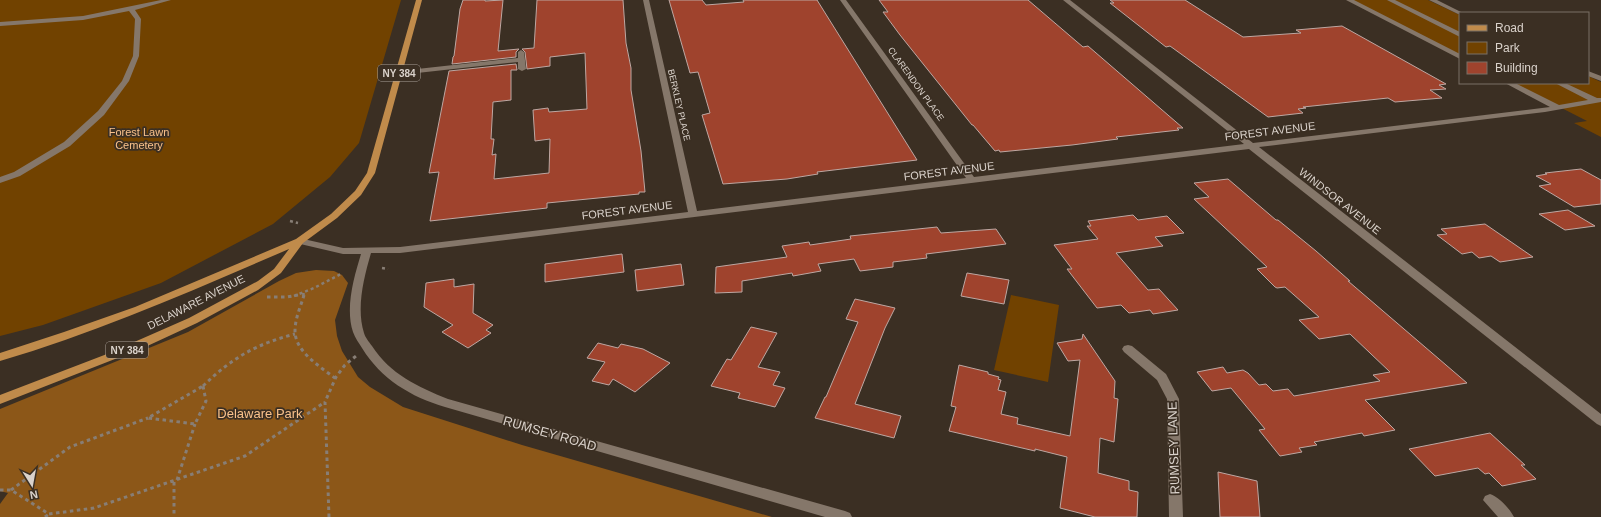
<svg xmlns="http://www.w3.org/2000/svg" width="1601" height="517" font-family="Arial,sans-serif">
<style>
.green{fill:#714200}
.forest{fill:#8c5718}
.building{fill:#9f432d;stroke:#bda7a2}
.lines{fill:none;stroke-linecap:round;stroke-linejoin:round}
.path-far1{stroke:#887e75;stroke-width:2.5;stroke-dasharray:3 3;stroke-linecap:butt}
.path{stroke:#887e75;stroke-width:3;stroke-dasharray:3.5 3.5;stroke-linecap:butt}
.minor{fill:#85776a;fill-rule:evenodd}
.major{fill:#c08b4b;fill-rule:evenodd}
.labels{text-anchor:middle;stroke-width:3.5;stroke-linejoin:round;paint-order:stroke}
.far-street-label{font-size:9px;fill:#dad2cb;stroke:#3b2f23}
.shield{fill:#3b2f23;stroke:#aaa199;stroke-width:1}
.shield-label{font-size:10px;font-weight:bold;fill:#dad2cb}
.street-label{font-size:11px;fill:#dad2cb;stroke:#3b2f23}
.park-label{font-size:11px;fill:#f9c18b;stroke:#3b2f23}
.near-park-label{font-size:13px;fill:#f9c18b;stroke:#3b2f23}
.near-street-label{font-size:13px;fill:#dad2cb;stroke:#3b2f23}
</style>
<rect width="100%" height="100%" fill="#3b2f23"/>
<path class="green" d="M0,0H401L359,143L330,177L273,224L161,283L43,325L0,336Z
M1352,0H1428L1460,15V56Z
M1588,76L1601,82V137L1574,123L1587,121L1513,83H1588Z
M1011,295L1059,305L1048,382L994,370Z"/>
<path class="forest" d="M316,270L334,271L342,275L348,283L335,320L337,336L342,351L358,377L370,387L403,407L522,445L772,517H0V504L8,493L0,491V409L188,332L279,281L296,273Z"/>
<path class="building" d="M463,0H485V1L503,0L498,51L519,49L516,52V57L452,64L453,57L454,56L460,9Z
M537,0H623L626,43L631,68V90L641,151L645,192H639V194L547,203V208L430,221L439,172L429,173L449,71L516,64L517,70H511V100L493,102L491,139H494L492,155L496,154L494,179L549,173L550,139L535,141L533,110L548,108L549,112L587,109L585,53L550,57V66L527,69L525,52L522,49L534,48Z
M669,0H702L706,5L744,2L743,0H817L917,160L817,172L818,174L787,179L723,184L702,115L710,113L698,72L690,73Z
M879,0H1028L1083,47L1088,46L1183,128H1177L1179,130L1116,137L1118,139L1072,145L1000,152L999,150L995,151L973,125H972L900,35L883,12H888Z
M1110,0H1185L1243,37L1301,33L1296,30L1342,26L1446,84L1439,85L1446,89L1430,90L1442,98L1395,102L1388,98L1303,107L1306,108L1298,109L1303,113L1268,117L1170,46L1166,47L1110,3H1114Z
M1581,169L1601,180V204L1574,207L1539,186L1551,184L1536,176L1547,174L1545,173Z
M1228,179L1276,220H1278L1316,251L1350,281H1348L1467,383L1365,400L1395,430L1364,436L1362,433L1314,442L1317,445L1299,448L1302,452L1280,456L1259,430L1265,429L1231,388L1212,391L1197,372L1223,367L1227,373L1243,370L1248,373L1259,385L1266,384L1273,391L1288,389L1294,396L1380,381L1373,375L1390,372L1350,334L1319,339L1299,320L1319,317L1285,287L1277,288L1275,287L1257,269L1267,267L1194,199L1209,197L1194,183Z
M1568,210L1595,226L1565,230L1539,214Z
M1133,215L1138,220L1167,216L1184,233L1155,237L1163,246L1116,253L1148,290L1159,289L1178,310L1153,314L1150,310L1129,313L1121,305L1097,308L1067,269H1072L1054,245L1098,239L1087,226H1091L1088,221Z
M1485,224L1533,257L1500,262L1491,256L1479,258L1472,252L1462,254L1437,235L1447,234L1441,229Z
M937,227L941,233L996,229L1006,244L926,254L927,258L893,262V267L860,271L854,259L818,264L821,271L793,276L792,273L742,281V292L715,293L716,267L787,257L782,246L809,242L810,245L851,239L850,236Z
M622,254L624,272L545,282V264Z
M681,264L684,285L637,291L635,270Z
M967,273L1009,280L1004,304L961,296Z
M454,279V287L474,284L473,313L493,325L486,330L491,333L468,348L442,332L453,325L424,307L426,283Z
M855,299L895,308L885,328L855,404L901,416L894,438L815,418L825,397H826L858,322L846,319Z
M751,327L777,333L758,367L780,372L773,385L785,388L775,407L738,398L740,393L711,386L727,359L731,360Z
M1083,334L1115,381L1114,398L1118,399L1114,442L1100,438L1098,473L1129,481V490L1138,492L1137,517H1095L1060,508L1067,457L1035,449V451L949,431L956,407L951,406L959,365L988,372V374L999,377L998,379L1001,380L998,390L1006,392L1001,414L1018,418L1017,424L1070,436L1080,360L1068,361L1057,343L1082,339Z
M598,343L618,348L621,344L643,349L670,363L635,392L613,379L609,385L592,381L605,362L587,358Z
M1490,433L1525,465H1521L1536,479L1502,486L1489,473L1485,474L1478,468L1435,476L1409,449Z
M1218,472L1257,481L1260,517H1220Z"/>
<g class="lines">
<path class="path-far1" d="M667,202L673,201
M290,221L298,223
M382,268L388,269
M294,296L314,288L341,274
M303,296L304,293"/>
<path class="path" d="M304,295C301,306 295,318 295,331C295,352 321,367 336,379
M267,297H287L298,295
M203,386C232,358 256,344 295,334
M203,386L206,401L195,424L148,418Z
M177,480L195,424
M174,482V517
M0,490H11L49,514L94,508L245,456L325,402
M11,490L70,447L148,418
M45,517L49,514
M329,517L325,402L336,377L345,365L356,356"/>
<path class="minor" d="M161,0H171L135,10L141,19L139,56L129,81L104,115L70,146L20,176L0,183V177L14,172L64,142L98,111L122,81L133,56L135,19L129,11L83,20L0,26V22L83,16Z
M643,0H649L697,211L966,178L840,0H846L974,177L1244,144L1063,0H1070L1253,143L1550,107L1505,83H1515L1559,105L1588,100L1555,83H1565L1597,98H1601V102L1545,112L1259,147L1601,414V426L1597,424L1249,149L400,253H371C364,277 356,308 364,333C365,337 369,342 372,346C390,374 418,387 448,399L845,511L850,513L852,517H825L445,407C411,397 381,379 362,348C359,343 355,338 353,332C345,308 354,277 361,254H343L296,243L294,241L299,238L343,248L400,247L688,212Z
M1346,0H1354L1460,54V59Z
M1387,0H1395L1460,32V37Z
M1429,0H1437L1463,13L1458,14Z
M521,50L524,52L526,69L522,71L518,69V62L399,75L395,73L399,71L518,58V52Z
M1588,71L1601,76V81L1588,76Z
M1128,345L1132,346L1166,374L1179,399L1183,517H1169L1167,399L1157,380L1124,352L1122,349L1124,346Z
M1490,494C1499,497 1510,509 1514,517H1498L1483,500L1485,496Z"/>
<path class="major" d="M416,0H422L375,173L361,195L337,218L303,243L281,273L258,290L197,323L143,348L0,404V395L107,354L189,318L258,281L274,269L289,249C194,290 99,332 0,361V353L64,332L135,307L296,239L331,214L355,191L367,173Z"/>
</g>
<g class="labels">
<g class="far-street-label">
<text transform="translate(916 84) rotate(54)" y="3">CLARENDON PLACE</text>
<text transform="translate(679 105) rotate(77)" y="3">BERKLEY PLACE</text>
</g>
<g class="shield">
<rect x="378" y="65" width="42" height="16" rx="3"/>
<rect x="106" y="342" width="42" height="16" rx="3"/>
</g>
<g class="shield-label">
<text x="399" y="77">NY 384</text>
<text x="127" y="354">NY 384</text>
</g>
<g class="street-label">
<text transform="translate(1270 131) rotate(-7)" y="4">FOREST AVENUE</text>
<text transform="translate(949 171) rotate(-7)" y="4">FOREST AVENUE</text>
<text transform="translate(1340 201) rotate(38)" y="4">WINDSOR AVENUE</text>
<text transform="translate(627 210) rotate(-7)" y="4">FOREST AVENUE</text>
<text transform="translate(196 302) rotate(-27)" y="4">DELAWARE AVENUE</text>
</g>
<g class="park-label">
<text x="139" y="136">Forest Lawn<tspan x="139" dy="13">Cemetery</tspan></text>
</g>
<g class="near-park-label">
<text x="260" y="418">Delaware Park</text>
</g>
<g class="near-street-label">
<text transform="translate(550 433) rotate(16)" y="5">RUMSEY ROAD</text>
<text transform="translate(1173 448) rotate(-92)" y="5">RUMSEY LANE</text>
</g>
</g>
<rect x="1459" y="12" width="130" height="72" fill="#3b2f23" stroke="#7b7066"/>
<rect x="1467" y="25" width="20" height="6" fill="#c08b4b" stroke="#7b7066"/>
<text x="1495" y="32" font-size="12" fill="#dad2cb">Road</text>
<rect x="1467" y="42" width="20" height="12" fill="#714200" stroke="#7b7066"/>
<text x="1495" y="52" font-size="12" fill="#dad2cb">Park</text>
<rect x="1467" y="62" width="20" height="12" fill="#9f432d" stroke="#7b7066"/>
<text x="1495" y="72" font-size="12" fill="#dad2cb">Building</text>
<g transform="translate(32 485) rotate(169)" stroke="#3b2f23" stroke-width="3" paint-order="stroke">
<path d="M0-3L7 15L0 10L-7 15Z" fill="#dad2cb"/>
<text y="-6" font-size="11" font-weight="bold" text-anchor="middle" fill="#dad2cb">N</text>
</g>
</svg>
